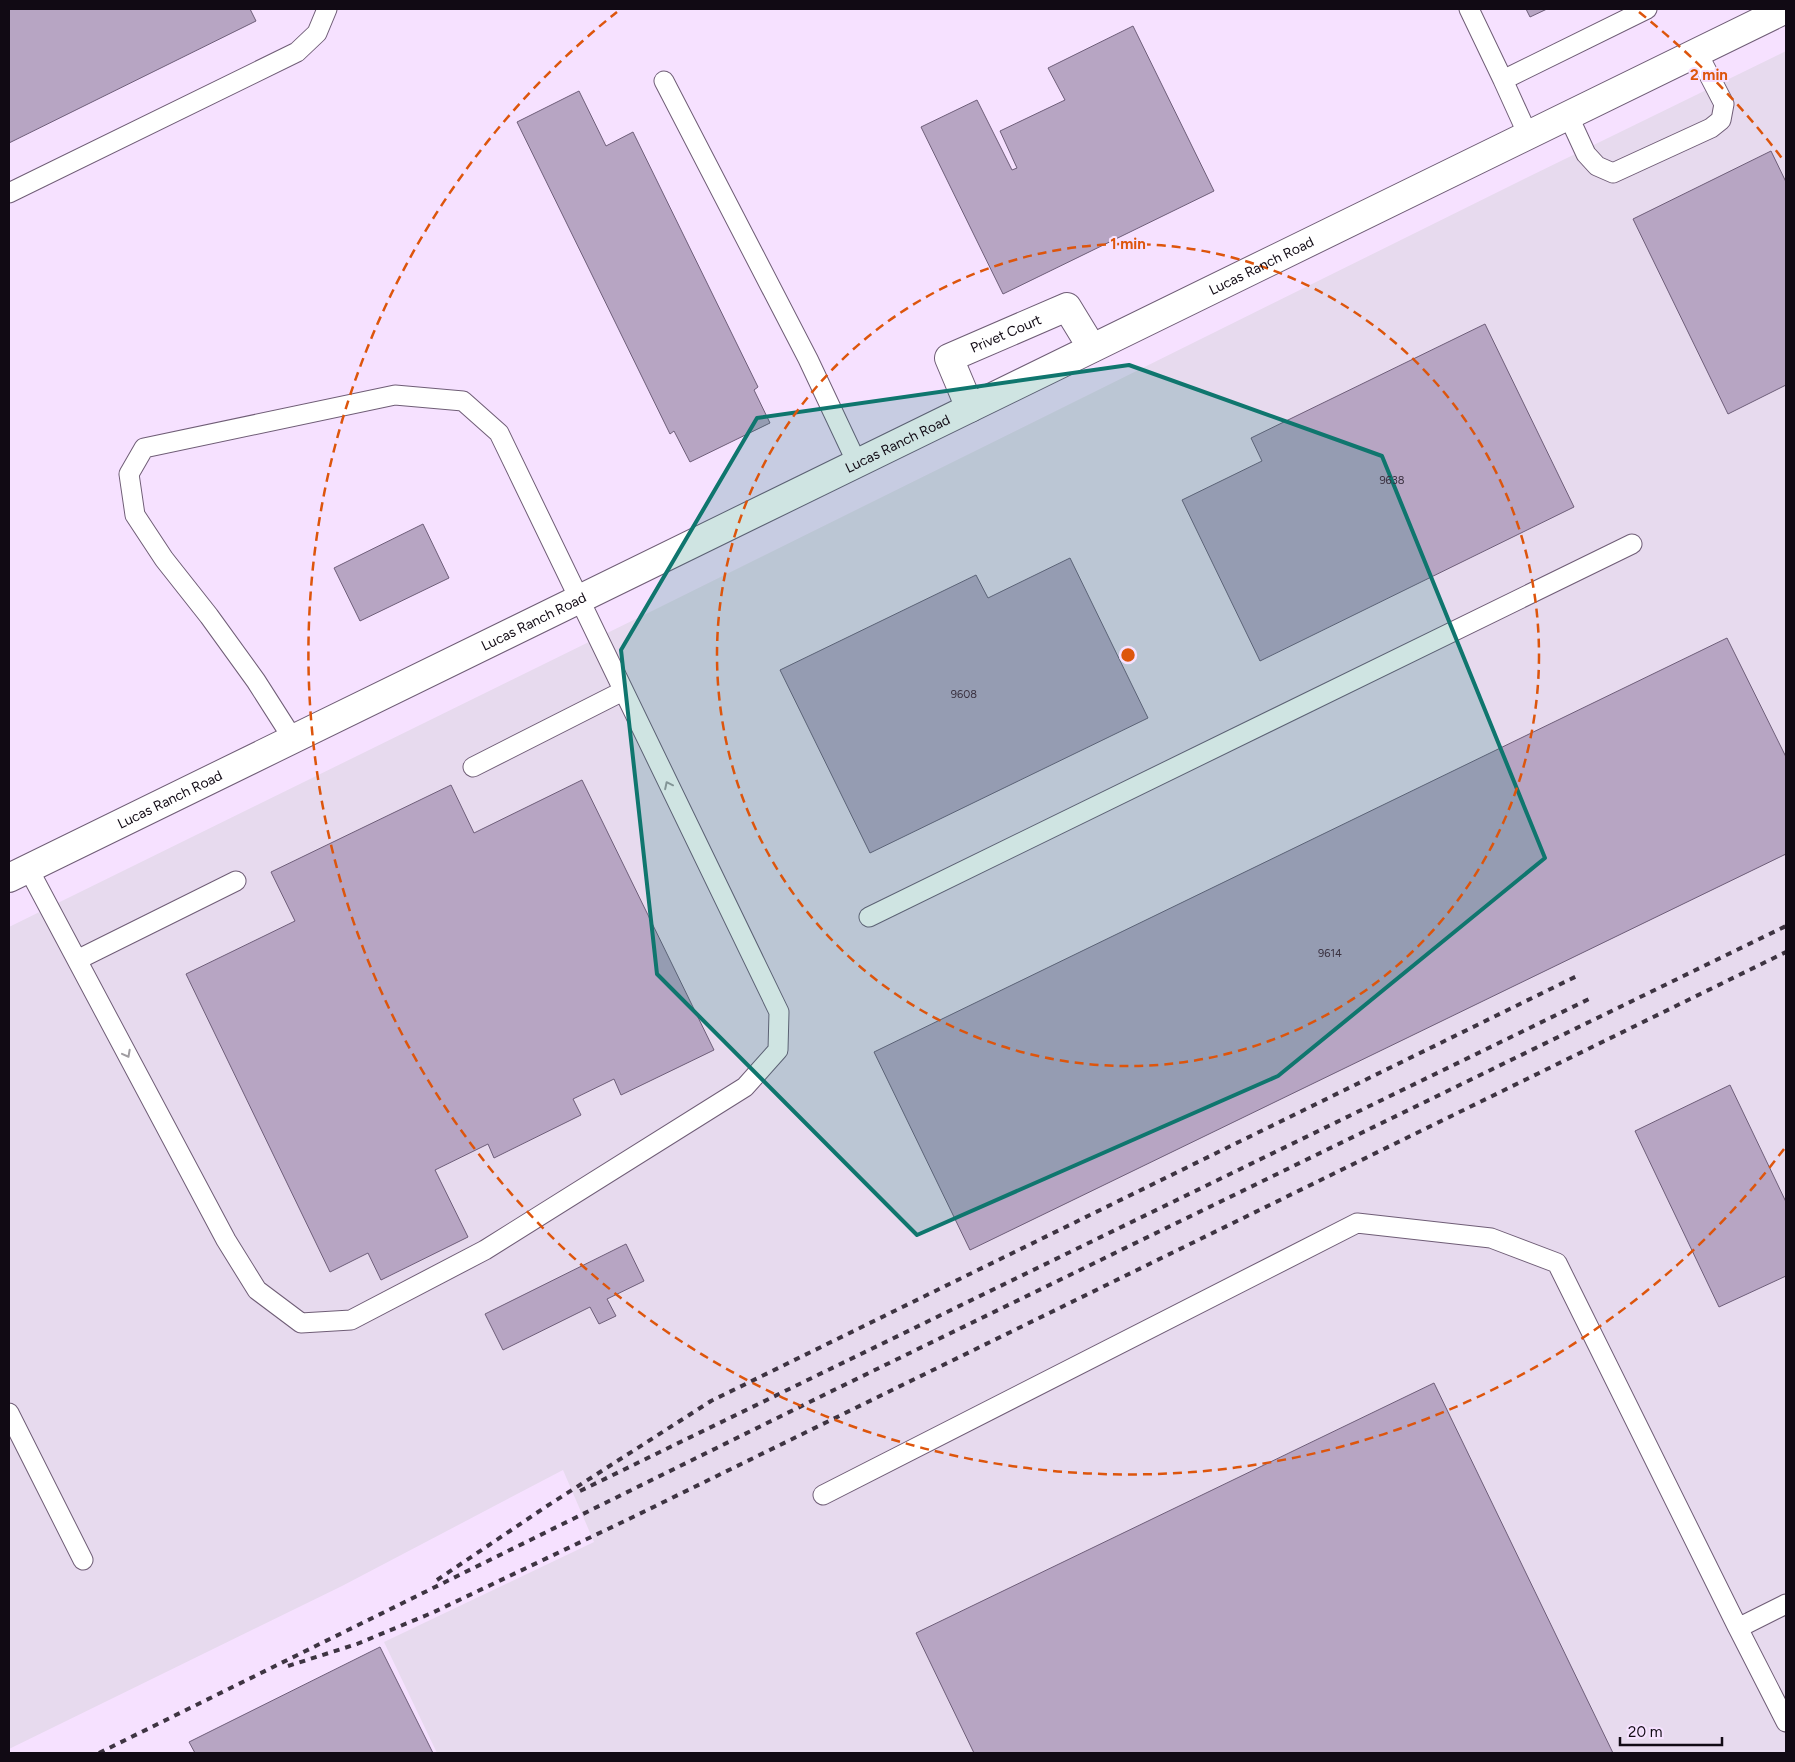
<svg xmlns="http://www.w3.org/2000/svg" width="1795" height="1762" font-family="Figtree,sans-serif">
<style>
.industrial{fill:#e7daee}
.building{fill:#b7a5c3;stroke:#6e5e79}
.lines{fill:none;stroke-linecap:round;stroke-linejoin:round}
.service-casing{stroke:#6f5d76;stroke-width:21}
.minor-casing{stroke:#6f5d76;stroke-width:30}
.service{stroke:#fff;stroke-width:19}
.minor{stroke:#fff;stroke-width:28}
.rail{stroke:#3e3442;stroke-width:4;stroke-dasharray:6 6;stroke-linecap:butt}
.oneway{stroke:#a09da1}
.marked{fill:#0f766e;fill-opacity:0.2;stroke:#0f766e;stroke-width:4;stroke-linejoin:round}
.ring{fill:none;stroke:#dd550c;stroke-width:2.5;stroke-dasharray:9 6}
.labels{text-anchor:middle;stroke-width:4;stroke-linejoin:round;paint-order:stroke}
.number-label{font-size:11px;fill:#3a3140}
.street-label{font-size:14px;fill:#110a14;stroke:#f6e1ff}
.centre{fill:#dd550c;stroke:#f6e1ff;stroke-width:2.5}
.ring-label{font-size:15px;text-anchor:middle;font-weight:bold;fill:#dd550c;stroke:#f6e1ff;stroke-width:4;stroke-linejoin:round;paint-order:stroke}
</style>
<rect width="100%" height="100%" fill="#f6e1ff"/>
<path class="industrial" d="M1786,51V1753H437L384,1642L594,1542L563,1470L342,1586L9,1749V927L654,610L1518,182Z"/>
<path class="building" d="M9,9H250L256,21L9,143Z
M1526,9H1547L1530,17Z
M1133,26L1214,191L1003,294L921,127L977,100L1012,170L1017,168L1000,131L1065,100L1048,68Z
M579,91L606,146L633,132L758,387L754,390L770,423L690,462L674,431L670,434L517,122Z
M1771,151L1786,182V385L1728,414L1633,219Z
M1485,324L1574,507L1260,661L1182,500L1262,461L1251,438Z
M423,524L449,578L360,621L334,568Z
M1070,558L1148,718L870,853L780,670L976,575L988,598Z
M1727,638L1786,757V854L970,1250L874,1052Z
M582,780L714,1050L621,1095L614,1079L573,1099L581,1115L494,1158L488,1144L435,1170L468,1237L381,1280L368,1253L330,1272L186,974L295,921L271,872L451,785L474,833Z
M1730,1085L1786,1202V1276L1719,1307L1635,1131Z
M626,1244L644,1281L607,1299L616,1316L599,1324L590,1307L503,1350L485,1314Z
M1434,1383L1613,1753H974L916,1633Z
M380,1647L433,1753H195L189,1742Z"/>
<g class="lines">
<g class="service-casing">
<path id="service" d="M1469,9L1503,80
M664,81L808,359L857,463
M1568,115L1586,154L1597,166L1613,173L1711,128L1721,120L1724,104L1697,52
M1528,135L1503,80L1647,9
M9,193L297,52L317,33L327,9
M473,767L623,691
M28,868L226,1240L257,1290L301,1323L351,1320L485,1250L745,1087L778,1050L779,1012L499,433L463,401L395,395L144,448L129,474L135,515L164,559L209,616L256,681L293,739
M869,917L1632,544
M77,960L236,881
M9,1413L83,1560
M823,1495L1357,1223L1491,1238L1557,1263L1738,1628
M1786,1604L1738,1628L1786,1722"/>
</g>
<g class="minor-casing">
<g id="minor">
<path id="s1" d="M970,408L949,358L1067,307L1092,348"/>
<path id="s2" d="M9,878L1786,9"/>
</g>
</g>
<use href="#service" class="service"/>
<use href="#minor" class="minor"/>
<path class="rail" d="M580,1491L1589,999
M437,1580L547,1506L711,1401L1579,975
M288,1666L357,1644L434,1612L631,1518L1786,952
M99,1753L838,1388L1786,926"/>
</g>
<defs><path id="oneway-chevron" d="M-2-3.5L2.5 0L-2 3.5" fill="none" stroke-width="1.6" stroke-linecap="round" stroke-linejoin="round" transform="scale(1.25)"/></defs>
<g class="oneway">
<use href="#oneway-chevron" transform="translate(668 785) rotate(-116)"/>
<use href="#oneway-chevron" transform="translate(127 1054) rotate(62)"/>
</g>
<path class="marked" d="M1129,365L1382,456L1545,858L1278,1076L917,1235L657,974L621,650L757,418Z"/>
<g class="ring">
<circle cx="1128" cy="655" r="411"/>
<path d="M1784 1149A821 821 0 1 1 617 12M1639 12A821 821 0 0 1 1784 161"/>
</g>
<g class="labels">
<g class="number-label">
<text x="1392" y="484">9638</text>
<text x="964" y="698">9608</text>
<text x="1330" y="957">9614</text>
</g>
<g class="street-label">
<text dy="5" stroke="none"><textPath href="#s2" startOffset="1394">Lucas Ranch Road</textPath></text>
<text dy="5" stroke="none"><textPath href="#s1" startOffset="116">Privet Court</textPath></text>
<text dy="5" stroke="none"><textPath href="#s2" startOffset="989">Lucas Ranch Road</textPath></text>
<text dy="5" stroke="none"><textPath href="#s2" startOffset="584">Lucas Ranch Road</textPath></text>
<text dy="5" stroke="none"><textPath href="#s2" startOffset="179">Lucas Ranch Road</textPath></text>
</g>
</g>
<circle cx="1128" cy="655" r="8" class="centre"/>
<g class="ring-label">
<text x="1709" y="80">2 min</text>
<text x="1128" y="249">1 min</text>
</g>
<rect width="1795" height="1762" fill="none" stroke="#110a14" stroke-width="20"/>
<path d="M1620 1737v8h102v-8" fill="none" stroke="#110a14" stroke-width="2.5"/>
<text x="1628" y="1737" font-size="15" fill="#110a14" stroke="#f6e1ff" stroke-width="4" paint-order="stroke">20 m</text>
</svg>
